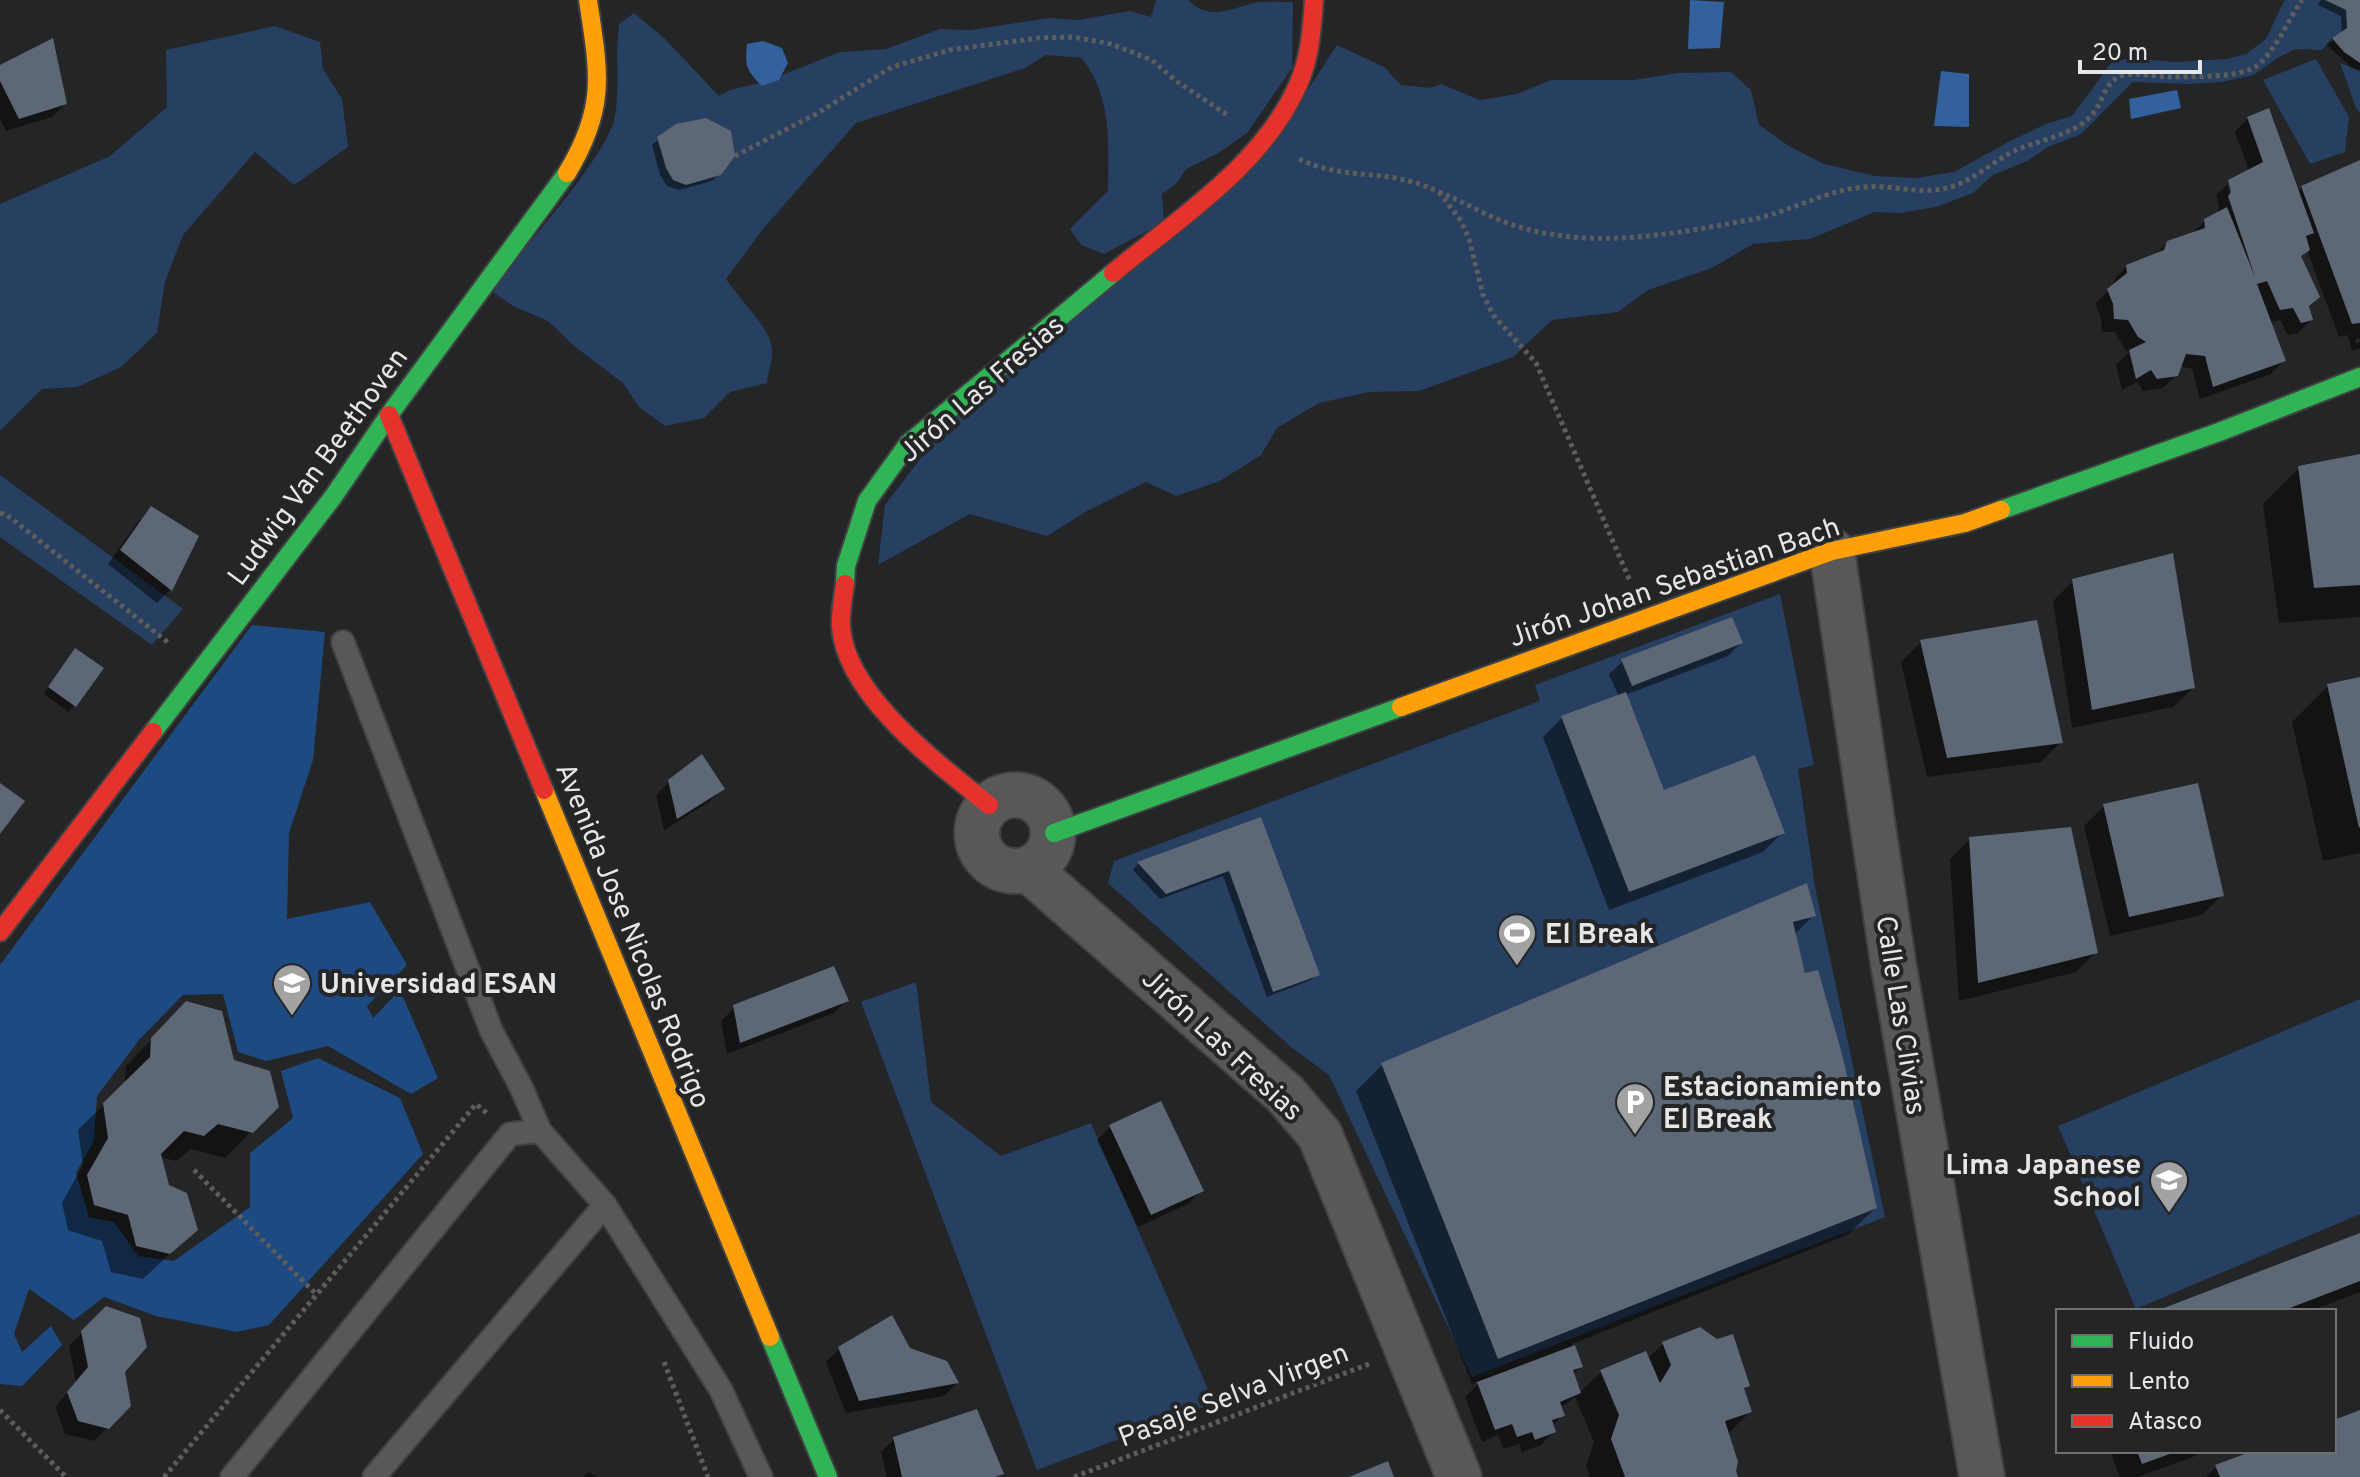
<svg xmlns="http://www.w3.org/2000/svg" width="2360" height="1477" font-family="Overpass,sans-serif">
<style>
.green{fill:#273f60}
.forest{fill:#1e4a82}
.water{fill:#33619d}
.shadow{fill:#0007;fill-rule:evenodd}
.building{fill:#5d6775}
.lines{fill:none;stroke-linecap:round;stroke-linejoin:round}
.lane-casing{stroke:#404142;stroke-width:26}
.street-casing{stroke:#404142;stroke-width:48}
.fast-casing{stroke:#404142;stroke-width:22}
.slow-casing{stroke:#404142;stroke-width:22}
.jam-casing{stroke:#404142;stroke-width:22}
.path{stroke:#5d5d5e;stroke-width:5;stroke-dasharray:4 4;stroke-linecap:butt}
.lane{stroke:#585859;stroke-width:22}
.street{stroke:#585859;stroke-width:44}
.fast{stroke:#30b455;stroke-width:18}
.slow{stroke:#ff9f0a;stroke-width:18}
.jam{stroke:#e5322d;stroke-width:18}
.labels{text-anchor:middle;stroke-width:8;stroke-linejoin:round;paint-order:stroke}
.street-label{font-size:28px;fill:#e5e6e8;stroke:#232527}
.poi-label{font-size:28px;font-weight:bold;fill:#e5e6e8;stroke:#232527;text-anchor:start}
</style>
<rect width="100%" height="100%" fill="#242526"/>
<path class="green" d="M1156,0H1188C1209,21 1230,9 1254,3C1266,1 1281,2 1293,2L1292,68L1247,133L1217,154L1186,169L1177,183L1162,194L1164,222L1104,254L1081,245L1070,229L1108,191C1108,141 1113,100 1082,58L1046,55L1025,68L856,123L763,229L726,279C738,298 772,329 772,350C773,360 768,373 767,383L730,392L704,418L665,426L639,407L623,383L574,346L548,321L513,306L490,290C518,255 609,155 615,116C620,88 615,54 619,24L634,13L664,38L719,96L730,90L767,81L840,52L886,49L940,29L970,30L1050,18L1078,20L1130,11L1151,17Z
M2287,0H2325L2346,10L2347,28L2332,38L2322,50L2295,49L2279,57L2254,75L2221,82L2189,84L2133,82L2081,134L2048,147L2027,161L1993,175L1973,193L1936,207L1901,213L1875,212L1810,239L1753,244L1712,268L1648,290L1618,312L1552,320L1513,357L1419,391L1369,392L1319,403L1277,428L1261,455L1220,481L1176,496L1146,482L1087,511L1047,536L970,514L878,565L885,505L940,433L1307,91L1337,45L1384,67L1401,85L1430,88L1441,84L1480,100L1517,94L1551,80H1634L1677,73L1731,72L1751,90L1759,125L1789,146L1824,164L1875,176L1916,178L1954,172L2010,141L2046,124L2072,116L2111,63L2129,58L2176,62L2227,59L2246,54L2266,39L2284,1Z
M275,26L320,42L323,69L342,99L348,147L294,185L255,152L183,235L165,282L157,333L121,367L77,387L42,389L0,431V204L110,156L167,107L166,50Z
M2316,59L2349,117L2345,152L2310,164L2263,80Z
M2340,63L2360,71V113L2356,108Z
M0,475L183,609L152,645L0,537Z
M1780,594L1814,765L1798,769L1815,887L1885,1217L1472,1377L1329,1075L1291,1047L1108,883L1114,861L1540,701L1535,685Z
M916,982L931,1102L1001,1156L1091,1123L1214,1403L1037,1470L861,1002Z
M2360,999V1214L2136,1309L2058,1126Z"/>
<path class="forest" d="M252,625L325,632L313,760L289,833L287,919L370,902L407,965L367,1006L373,1018L400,990L438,1078L411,1094L328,1046L266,1061L238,1052L223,994L183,995L139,1040L97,1096L94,1141L76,1173L89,1217L114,1222L138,1256L174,1261L250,1207V1153L293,1118L281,1071L318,1058L400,1098L423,1154L269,1325L237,1332L156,1316L104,1297L74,1320L29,1289L14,1334L22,1352L51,1326L62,1345L22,1386L0,1384V965Z"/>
<path class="water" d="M1690,0L1724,2L1720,48L1688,49Z
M763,41L782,48L788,63L779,80L762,86C746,70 745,67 747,44Z
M1941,71L1969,74V127L1934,126Z
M2177,90L2181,108L2131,119L2129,99Z"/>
<path class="shadow" d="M2321,0H2357L2360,3V70L2352,68L2327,45L2342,34L2341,16L2318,5Z
M0,67L65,104L52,117L6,131L0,119Z
M2248,118L2297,192L2302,187L2360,162V338L2355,340L2356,344L2360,342V348L2352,351L2348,335L2339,337L2307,250L2299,257L2311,320L2298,333L2288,335L2280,320L2269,322L2284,360L2271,374L2200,399L2192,369L2180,366L2176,375L2163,388L2143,391L2137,382L2122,390L2116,365L2129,352L2125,350L2115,332H2102L2101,318L2095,304L2114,285V280L2127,266L2154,256L2168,242L2191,234L2205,221L2217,214L2219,206L2216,195L2230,182L2249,171L2235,132ZM2227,184H2232V202Z
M659,139L719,174L712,181L679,190L667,186L660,175L652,145Z
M2360,456V617L2279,623L2263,504L2299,468Z
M151,509L197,537L170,590L157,603L108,564L138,522Z
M2073,581L2193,688L2173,707L2072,728L2053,601Z
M1921,642L2061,742L2041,762L1927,777L1901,662Z
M1741,643L1728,656L1625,695L1663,792L1783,832L1763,852L1609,910L1543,737L1562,718L1619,697L1609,674L1623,661Z
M70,657L101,668L69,712L44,694Z
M2360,679V853L2323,861L2292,722L2328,686Z
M670,781L722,789L709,802L664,830L656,795Z
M2104,806L2222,895L2202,915L2110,936L2084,826Z
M1260,820L1317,974L1311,980L1267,997L1223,876L1160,899L1133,870L1138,864Z
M1970,839L2096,952L2076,972L1959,1001L1950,859Z
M1806,886L1814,915L1794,935L1875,1208L1849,1234L1572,1344L1581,1366L1572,1375L1579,1393L1601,1372L1647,1359L1663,1344L1748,1385L1743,1390L1750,1412L1727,1435L1736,1477H1590L1586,1466L1594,1442L1575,1397L1560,1408L1563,1415L1552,1426L1554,1431L1541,1445L1522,1452L1519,1444L1504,1449L1498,1435L1482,1442L1465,1397L1482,1380L1472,1384L1356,1091L1382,1065Z
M847,1000L834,1013L727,1054L721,1021L735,1007Z
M161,1030L233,1061L276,1106L225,1158L191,1149L176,1161L160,1157L167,1187L196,1229L143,1279L111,1272L102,1241L68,1230L62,1203L83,1165L78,1130L125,1084L126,1066Z
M1110,1127L1201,1191L1188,1204L1138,1227L1097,1140Z
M2360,1235V1292L2310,1311H2161Z
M106,1308L123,1372L108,1427L94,1441L65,1434L55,1407L76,1382L69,1346Z
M839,1349L908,1350L957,1383L944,1396L846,1413L826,1362Z
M2360,1412V1477H2206L2216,1467L2258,1451H2334V1422Z
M894,1439L1001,1473L998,1477H887L881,1452Z
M2110,1451H2200L2195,1456L2138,1477H2120Z
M588,1472L597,1477H583Z"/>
<path class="building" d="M2325,0H2360V63L2344,52L2332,38L2347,28L2346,10Z
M53,38L67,104L19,119L0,81V65Z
M2269,108L2314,233L2306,236L2310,250L2301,256L2320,297L2309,306L2313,320L2301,323L2293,308L2280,310L2267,281L2257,284L2286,361L2213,387L2205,356L2186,354L2178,376L2157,379L2151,370L2136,379L2129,350L2146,342L2138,337L2128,320L2114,319L2113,304L2107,289L2127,273L2126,265L2164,250L2167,241L2205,228L2204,219L2227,207L2255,277L2228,196L2231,192L2228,180L2263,162L2247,117Z
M706,118L731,131L735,156L721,175L686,185L673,180L666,168L657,137L676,124Z
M2360,160V323L2352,324L2301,186Z
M2360,454V585L2314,588L2298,466Z
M151,506L199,536L172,591L120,550Z
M2173,553L2195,688L2092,710L2072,579Z
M1732,617L1743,643L1632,686L1621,659Z
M2037,620L2063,743L1947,758L1920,640Z
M75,648L104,668L76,707L48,687Z
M2360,677V827L2359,828L2327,684Z
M1626,692L1664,790L1755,755L1785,833L1629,892L1561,716Z
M702,754L725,789L677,819L668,780Z
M0,783L25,801L0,834Z
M2198,783L2224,896L2129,917L2103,804Z
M1261,817L1320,975L1273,992L1229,871L1166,894L1137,862Z
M2071,827L2098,953L1978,983L1969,837Z
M1807,883L1816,916L1793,922L1805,973L1818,970L1842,1054L1877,1208L1498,1359L1381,1063Z
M834,966L849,1001L740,1043L733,1005Z
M186,1001L222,1011L234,1060L270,1071L279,1107L253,1133L218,1124L204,1136L184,1131L161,1154L169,1185L187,1193L198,1230L170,1254L136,1246L128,1215L94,1205L87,1175L108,1138L103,1103L150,1057L151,1038Z
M1161,1101L1204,1191L1151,1215L1109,1125Z
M2360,1233V1281L2282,1311H2156Z
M106,1306L140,1318L147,1347L125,1372L131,1406L109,1429L78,1421L67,1392L88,1367L81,1331Z
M892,1315L910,1348L947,1361L959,1383L859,1401L838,1347Z
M1700,1327L1717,1339L1733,1334L1750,1386L1744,1388L1752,1412L1725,1421L1738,1462L1736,1471L1738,1477H1625L1611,1439L1619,1415L1600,1370L1646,1351L1660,1383L1671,1365L1662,1342Z
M1575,1345L1583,1367L1573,1370L1581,1393L1560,1402L1565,1416L1552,1420L1556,1432L1535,1440L1532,1432L1517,1437L1512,1424L1495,1430L1477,1382Z
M977,1409L1004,1474L995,1477H902L893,1437Z
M2360,1410V1477H2220L2215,1465L2253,1451H2334V1420Z
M2137,1451H2178L2142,1464Z
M1388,1461L1394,1477H1349Z"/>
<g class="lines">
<g class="lane-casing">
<path id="lane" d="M343,642L491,1030L522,1089L540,1131L605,1205L721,1390L761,1477
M232,1477L510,1134L540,1131
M374,1477L605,1205"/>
</g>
<g class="street-casing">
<path id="street" d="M1832,551L1893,962L1982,1477
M977 833a38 38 0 1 1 76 0a38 38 0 1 1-76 0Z
M1028,869L1285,1094L1320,1135L1459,1477"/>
</g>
<g class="fast-casing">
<path id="fast" d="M2001,510L2219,432L2360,377
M845,584L846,566L867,501L908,444L1113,273
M153,732L333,497L389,415L567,173
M1054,833L1401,707
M770,1337L828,1477"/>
</g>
<g class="slow-casing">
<path id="slow" d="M567,173C607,107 599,73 588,0
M1401,707L1832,551L1965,523L2001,510
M544,790L770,1337"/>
</g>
<g class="jam-casing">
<path id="jam" d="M1113,273C1178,219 1263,165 1298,85C1310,58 1312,29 1314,0
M389,415L544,790
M845,584C843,598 840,614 841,627C846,696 940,765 989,805
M0,932L153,732"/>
</g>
<path class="path" d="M735,156L816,114L892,67L950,50L1038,38L1073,37L1111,44L1152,60L1176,81L1229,116
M1299,159C1341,179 1374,170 1416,183C1451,194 1482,215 1516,226C1593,250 1672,234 1749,220C1789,213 1824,190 1865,187C1899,184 1926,199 1961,183C1979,175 1995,161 2012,152C2037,140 2068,137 2089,118C2103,106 2103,82 2121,76C2136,71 2154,77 2169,77C2192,76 2240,79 2258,65C2275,51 2289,19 2302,0
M1439,192L1461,221L1469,239L1483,295L1494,316L1536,363L1630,581
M0,513L7,515L170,644
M194,1170L317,1295
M664,1362L708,1477
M0,1410L66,1477
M164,1477L476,1104L489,1115
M1074,1477L1369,1364"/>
<use href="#lane" class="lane"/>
<use href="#street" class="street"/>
<use href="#fast" class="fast"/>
<use href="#slow" class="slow"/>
<use href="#jam" class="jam"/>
</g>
<defs>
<g id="stadium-pin" transform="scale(2)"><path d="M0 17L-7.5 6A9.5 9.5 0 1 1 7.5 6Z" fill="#a1a2a4" stroke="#232527"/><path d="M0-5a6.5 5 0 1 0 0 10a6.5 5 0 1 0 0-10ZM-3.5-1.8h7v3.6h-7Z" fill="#fff"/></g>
<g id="university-pin" transform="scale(2)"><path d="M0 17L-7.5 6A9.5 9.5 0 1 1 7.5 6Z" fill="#a1a2a4" stroke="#232527"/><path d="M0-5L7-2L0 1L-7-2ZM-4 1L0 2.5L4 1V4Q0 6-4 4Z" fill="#fff"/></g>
<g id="parking-pin" transform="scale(2)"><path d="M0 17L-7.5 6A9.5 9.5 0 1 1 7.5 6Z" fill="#a1a2a4" stroke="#232527"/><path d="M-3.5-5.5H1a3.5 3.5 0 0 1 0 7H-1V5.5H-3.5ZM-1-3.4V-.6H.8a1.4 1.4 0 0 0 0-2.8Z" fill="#fff"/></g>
<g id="school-pin" transform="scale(2)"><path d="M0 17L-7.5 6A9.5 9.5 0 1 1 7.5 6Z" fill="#a1a2a4" stroke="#232527"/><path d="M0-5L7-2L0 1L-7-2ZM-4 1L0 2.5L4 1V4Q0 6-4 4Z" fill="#fff"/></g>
</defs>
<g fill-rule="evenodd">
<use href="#stadium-pin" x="1517" y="933"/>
<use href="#university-pin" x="292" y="983"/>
<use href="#parking-pin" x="1635" y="1102"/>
<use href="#school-pin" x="2169" y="1180"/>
</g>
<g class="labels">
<g class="street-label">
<text transform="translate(981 388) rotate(-41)" y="10">Jirón Las Fresias</text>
<text transform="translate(317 466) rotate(-54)" y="10">Ludwig Van Beethoven</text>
<text transform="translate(1674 581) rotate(-19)" y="10">Jirón Johan Sebastian Bach</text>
<text transform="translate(634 935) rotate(68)" y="10">Avenida Jose Nicolas Rodrigo</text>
<text transform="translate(1902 1015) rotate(81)" y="10">Calle Las Clivias</text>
<text transform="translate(1223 1044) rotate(43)" y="10">Jirón Las Fresias</text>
<text transform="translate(1233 1394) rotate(-21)" y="10">Pasaje Selva Virgen</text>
</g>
<g class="poi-label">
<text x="1545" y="943">El Break</text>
<text x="320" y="993">Universidad ESAN</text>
<text x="1663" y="1096">Estacionamiento<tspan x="1663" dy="32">El Break</tspan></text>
<text x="2141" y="1174" text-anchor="end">Lima Japanese<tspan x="2141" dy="32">School</tspan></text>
</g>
</g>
<rect x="2056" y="1309" width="280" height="144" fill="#232527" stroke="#717274" stroke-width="2"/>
<rect x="2072" y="1335" width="40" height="12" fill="#30b455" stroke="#717274" stroke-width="2"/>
<text x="2128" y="1349" font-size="24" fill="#e5e6e8">Fluido</text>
<rect x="2072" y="1375" width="40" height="12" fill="#ff9f0a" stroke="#717274" stroke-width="2"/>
<text x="2128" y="1389" font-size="24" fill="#e5e6e8">Lento</text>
<rect x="2072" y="1415" width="40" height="12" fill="#e5322d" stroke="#717274" stroke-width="2"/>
<text x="2128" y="1429" font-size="24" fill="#e5e6e8">Atasco</text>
<path d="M2080 60v12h120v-12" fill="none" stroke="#e5e6e8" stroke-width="4"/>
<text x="2092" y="60" font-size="24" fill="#e5e6e8" stroke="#232527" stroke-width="6" paint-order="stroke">20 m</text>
</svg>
